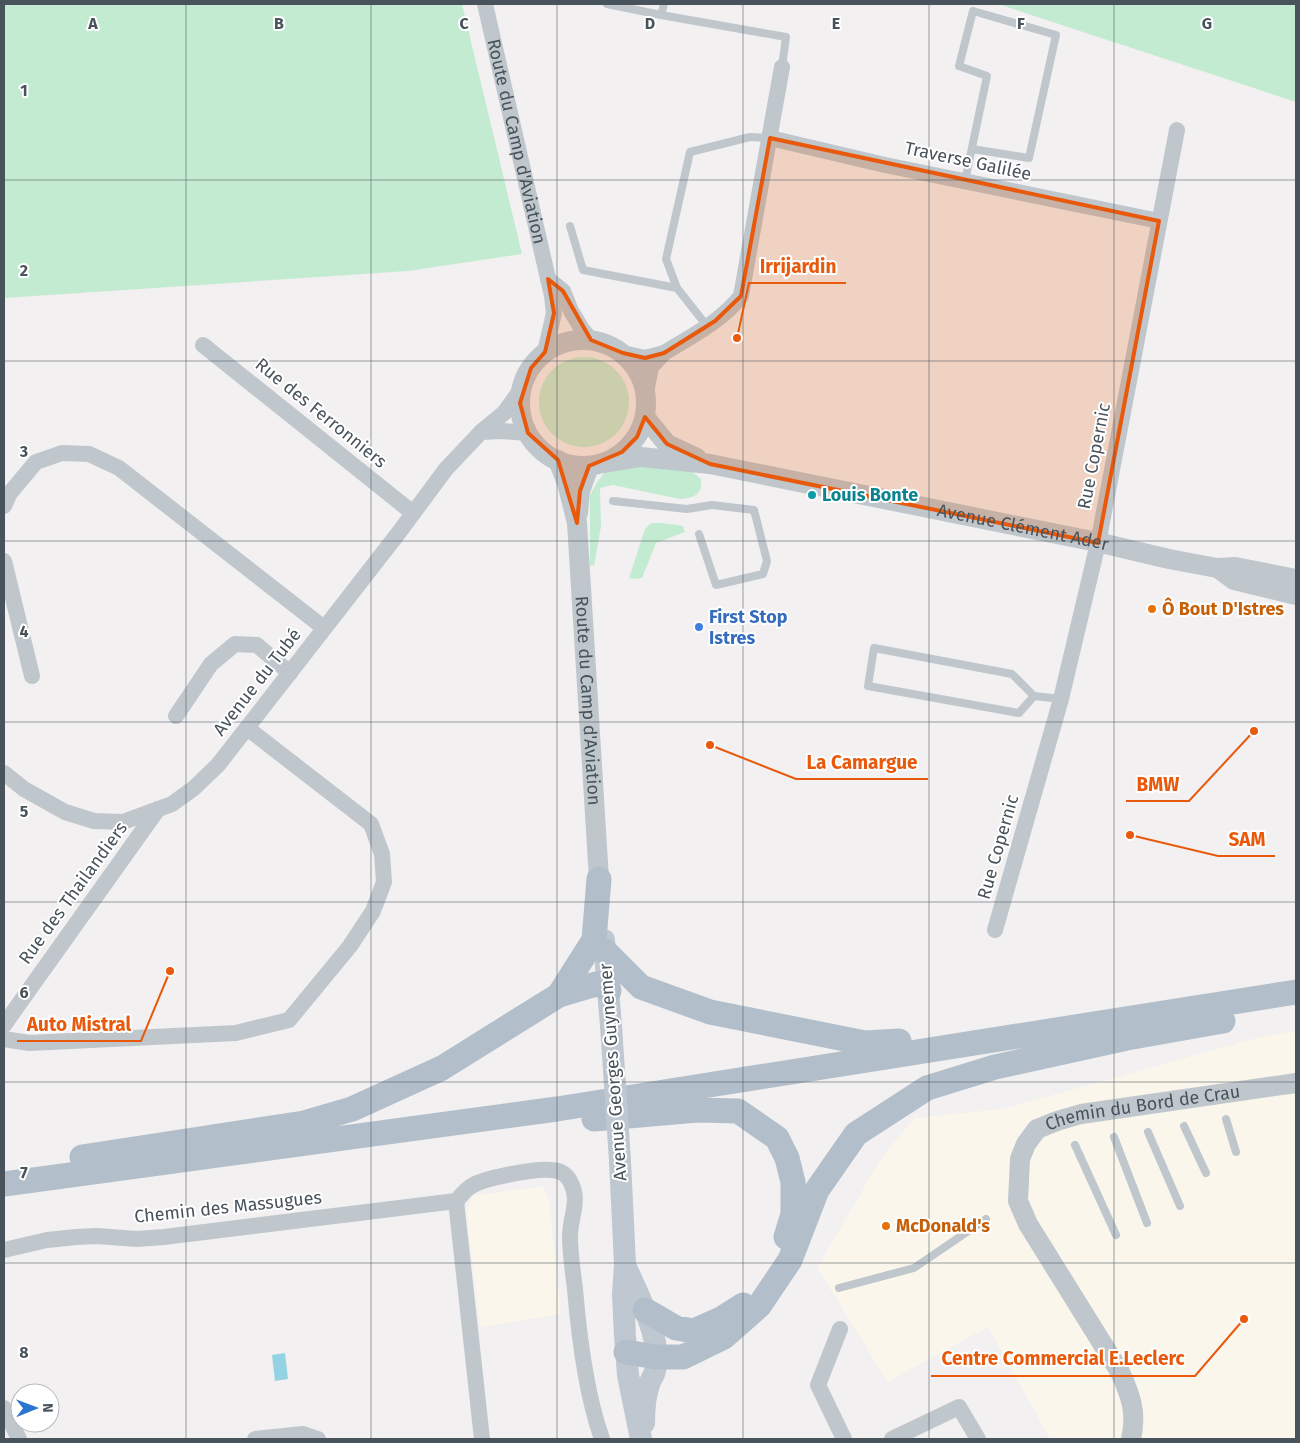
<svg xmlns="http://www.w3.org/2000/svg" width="1300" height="1443" font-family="'Fira Sans',sans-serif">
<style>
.commercial{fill:#faf6eb}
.green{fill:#c3ebd2}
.water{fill:#94d3e3}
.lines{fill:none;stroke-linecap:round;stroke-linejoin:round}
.service{stroke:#bfc7cd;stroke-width:8}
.minor{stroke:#bfc7cd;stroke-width:16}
.tertiary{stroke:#bfc7cd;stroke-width:20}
.secondary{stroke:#bfc8d1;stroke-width:22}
.primary{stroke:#b2bfcb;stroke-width:25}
.secondary-bridge{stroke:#bfc8d1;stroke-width:22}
.marked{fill:#e8590c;fill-opacity:0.2;stroke:#e8590c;stroke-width:4;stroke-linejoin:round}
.grid{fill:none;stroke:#49535b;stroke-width:1;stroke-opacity:0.55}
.culture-dot{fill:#0f9aa8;stroke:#fff;stroke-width:2}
.food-dot{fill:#e8710a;stroke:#fff;stroke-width:2}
.shop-dot{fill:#3f7fe0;stroke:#fff;stroke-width:2}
.labels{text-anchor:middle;stroke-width:4;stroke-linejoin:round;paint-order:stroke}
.street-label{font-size:18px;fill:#49535b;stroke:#fff}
.culture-label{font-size:18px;font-weight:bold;fill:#0d838f;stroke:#fff;text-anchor:start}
.food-label{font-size:18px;font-weight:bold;fill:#c56008;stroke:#fff;text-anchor:start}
.shop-label{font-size:18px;font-weight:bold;fill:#366cbe;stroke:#fff;text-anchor:start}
.grid-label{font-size:16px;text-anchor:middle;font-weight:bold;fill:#49535b;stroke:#fff;stroke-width:4;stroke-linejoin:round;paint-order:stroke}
.leader{fill:none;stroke:#e8590c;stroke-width:2}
.callout-dot{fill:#e8590c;stroke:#fff;stroke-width:2}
.callout-label{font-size:19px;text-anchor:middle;font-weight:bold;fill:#e8590c;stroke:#fff;stroke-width:4;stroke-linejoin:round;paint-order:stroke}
</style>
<rect width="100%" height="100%" fill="#f2f0f0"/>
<path class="commercial" d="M1296,1031V1439H1050L988,1327L887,1382L855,1328L817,1268L880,1160L914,1118L1003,1109L1264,1036Z
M543,1186L549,1200L561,1314L480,1327L466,1209L473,1196Z"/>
<path class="green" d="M4,4H462L522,254L408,271L4,298Z
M998,4H1296V102Z
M539 402a45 45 0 1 1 90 0a45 45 0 1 1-90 0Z
M628,464L691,471L701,479V488C697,497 690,498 680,499L613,485L600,488L601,526L594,566L590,565V495L597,482L606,471Z
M651,523H662L683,526L685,532L656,543L642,578L634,579L629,578L645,529Z"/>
<path class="water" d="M285,1353L288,1379L275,1381L272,1355Z"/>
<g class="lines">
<path class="service" d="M607,4L661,15L786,37L782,67
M661,15L664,4
M965,181L987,76L959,66L973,11L1056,35L1029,158L972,149
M570,226L583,270L677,288
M707,326L677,288L666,259L690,152L750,137L770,138
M613,501L687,509L712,505L754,510L767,561L763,574L716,585L699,534
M1034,696L1019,713L868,686L874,648L1012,674L1034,696L1061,699
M1226,1119L1236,1152
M1184,1126L1206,1173
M1148,1132L1180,1206
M1114,1137L1147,1223
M1075,1145L1116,1235
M839,1288L914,1268L986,1219"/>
<g class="minor">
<path id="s1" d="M485,4L552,296L554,313L545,352"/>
<path d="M770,138L885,165L1159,221"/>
<path d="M548,279L563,291L571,311L582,329L591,340"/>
<path d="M203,345L413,513"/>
<path d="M623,353L645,358L664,353L651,367L646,393"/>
<path d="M664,353C691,336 721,322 741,296L782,67"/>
<path d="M522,388L504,413L481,432L502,431L528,433"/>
<path d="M4,506L10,493L36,462L62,453L89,454L119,468L324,628"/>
<path d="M4,561L32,676"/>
<path d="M176,716L211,664L235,644L257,645L290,673"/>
<path d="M4,773L24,789L65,812L94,821L123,822L172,804L194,788L218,765L397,535L446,469L481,432"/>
<path d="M995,930L1061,699L1098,543L1177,130"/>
<path d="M4,1025L158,809"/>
<path d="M4,1039L29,1043L236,1033L289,1020L350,946L373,911L384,882L382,854L371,824L247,728"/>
<path d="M456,1201L482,1439"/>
<path d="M4,1250L47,1240L76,1237L97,1236L137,1239L164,1237L456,1201C461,1196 465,1190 470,1187C482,1178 536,1168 551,1170C559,1170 566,1174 570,1181C581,1201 570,1216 570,1236C570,1254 573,1272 575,1289C579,1337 586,1394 602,1439"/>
<path d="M840,1329L818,1385L844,1439"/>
<path d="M4,1408L19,1439"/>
<path d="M255,1439L303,1434L318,1439"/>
<path d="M892,1439L959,1407L978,1439"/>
</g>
<g class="tertiary">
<circle cx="583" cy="403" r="63"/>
<path d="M645,417L667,444L697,458"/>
<path id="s2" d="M558,460L567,483L577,523L599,879"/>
<path id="s3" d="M604,463L641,457L710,464L1097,542L1169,559L1217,568L1235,567L1296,579"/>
<path d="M578,513L580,491L589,466"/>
<path d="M1219,569L1234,580L1296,595"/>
<path id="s4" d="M1131,1439C1137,1413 1131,1396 1120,1372L1028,1224L1018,1201L1020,1159L1026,1144L1037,1129L1057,1121L1081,1114L1296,1083"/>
</g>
<path class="secondary" d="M604,940L611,1026
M620,1161L625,1264L623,1295L625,1336L628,1375L641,1439
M626,1267C638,1295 663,1340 655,1371C654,1376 650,1380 649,1385C645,1396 644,1411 644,1423"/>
<path class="primary" d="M605,951L641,987L710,1012L865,1043L899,1041
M559,995L596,984L608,987L609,991
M594,1119L697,1110L738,1111L777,1138L787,1158L793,1182V1214L786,1237
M82,1157L304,1123L352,1109L442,1068L559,995L594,940L599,879
M4,1184L557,1109L1296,992
M645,1310L676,1328L694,1331L721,1319L743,1305
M626,1352L656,1357H683L724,1337L759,1306L790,1260L817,1190L856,1134L927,1088L995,1067L1127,1038L1223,1021"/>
<path class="secondary-bridge" d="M611,1026L620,1161"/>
</g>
<path class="marked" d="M770,138L1159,221L1098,543L710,464L667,444L645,417L637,437L622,452L589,466L580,491L577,523L558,460L528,433L520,403L531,368L545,352L554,313L548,279L563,291L591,340L623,353L645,358L664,353L715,321L741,296Z"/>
<path class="grid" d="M186,4V1439M371,4V1439M557,4V1439M743,4V1439M929,4V1439M1114,4V1439M4,180H1296M4,361H1296M4,541H1296M4,722H1296M4,902H1296M4,1082H1296M4,1263H1296"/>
<circle class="culture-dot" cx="812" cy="495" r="5"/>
<g class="food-dot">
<circle cx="1152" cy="609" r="5"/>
<circle cx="886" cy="1226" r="5"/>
</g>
<circle class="shop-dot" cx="699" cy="627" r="5"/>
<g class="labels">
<g class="street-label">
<text dy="6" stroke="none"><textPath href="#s1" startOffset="141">Route du Camp d'Aviation</textPath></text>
<text transform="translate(968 161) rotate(12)" y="6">Traverse Galilée</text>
<text transform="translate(321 413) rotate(39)" y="6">Rue des Ferronniers</text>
<text transform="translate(1094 456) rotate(-79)" y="6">Rue Copernic</text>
<text dy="6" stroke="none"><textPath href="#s3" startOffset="426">Avenue Clément Ader</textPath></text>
<text transform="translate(257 682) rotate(-52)" y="6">Avenue du Tubé</text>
<text dy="6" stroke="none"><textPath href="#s2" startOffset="244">Route du Camp d'Aviation</textPath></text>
<text transform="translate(998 847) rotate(-74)" y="6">Rue Copernic</text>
<text transform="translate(73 893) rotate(-54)" y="6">Rue des Thailandiers</text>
<text transform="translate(613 1072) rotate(-94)" y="6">Avenue Georges Guynemer</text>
<text dy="6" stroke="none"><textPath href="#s4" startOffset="454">Chemin du Bord de Crau</textPath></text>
<text transform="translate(228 1207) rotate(-6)" y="6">Chemin des Massugues</text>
</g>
<g class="culture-label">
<text x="822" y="501">Louis Bonte</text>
</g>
<g class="food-label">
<text x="1162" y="615">Ô Bout D'Istres</text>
<text x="896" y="1232">McDonald's</text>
</g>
<g class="shop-label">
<text x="709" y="623">First Stop<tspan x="709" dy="21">Istres</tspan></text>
</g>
</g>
<g class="grid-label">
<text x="93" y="29">A</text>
<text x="279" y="29">B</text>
<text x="464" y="29">C</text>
<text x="650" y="29">D</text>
<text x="836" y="29">E</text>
<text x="1021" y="29">F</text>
<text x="1207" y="29">G</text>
<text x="24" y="96">1</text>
<text x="24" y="276">2</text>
<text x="24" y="457">3</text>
<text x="24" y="637">4</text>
<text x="24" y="817">5</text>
<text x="24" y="998">6</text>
<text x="24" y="1178">7</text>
<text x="24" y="1358">8</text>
</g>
<path class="leader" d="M737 338L749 283H846M710 745L796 779H928M1254 731L1189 801H1126M1130 835L1218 856H1275M170 971L141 1041H17M1244 1319L1195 1376H931"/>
<g class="callout-dot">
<circle cx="737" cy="338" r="5"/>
<circle cx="710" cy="745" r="5"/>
<circle cx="1254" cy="731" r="5"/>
<circle cx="1130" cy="835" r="5"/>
<circle cx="170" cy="971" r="5"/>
<circle cx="1244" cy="1319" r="5"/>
</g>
<g class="callout-label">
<text x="798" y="273">Irrijardin</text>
<text x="862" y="769">La Camargue</text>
<text x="1158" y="791">BMW</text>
<text x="1247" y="846">SAM</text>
<text x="79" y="1031">Auto Mistral</text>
<text x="1063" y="1365">Centre Commercial E.Leclerc</text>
</g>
<rect width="1300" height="1443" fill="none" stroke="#49535b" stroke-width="10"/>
<g transform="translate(35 1408) rotate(89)"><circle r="24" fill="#ffffff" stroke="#b6babd"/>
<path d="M0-4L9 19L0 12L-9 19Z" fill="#2c75cf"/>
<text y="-8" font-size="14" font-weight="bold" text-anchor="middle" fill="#49535b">N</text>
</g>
</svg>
